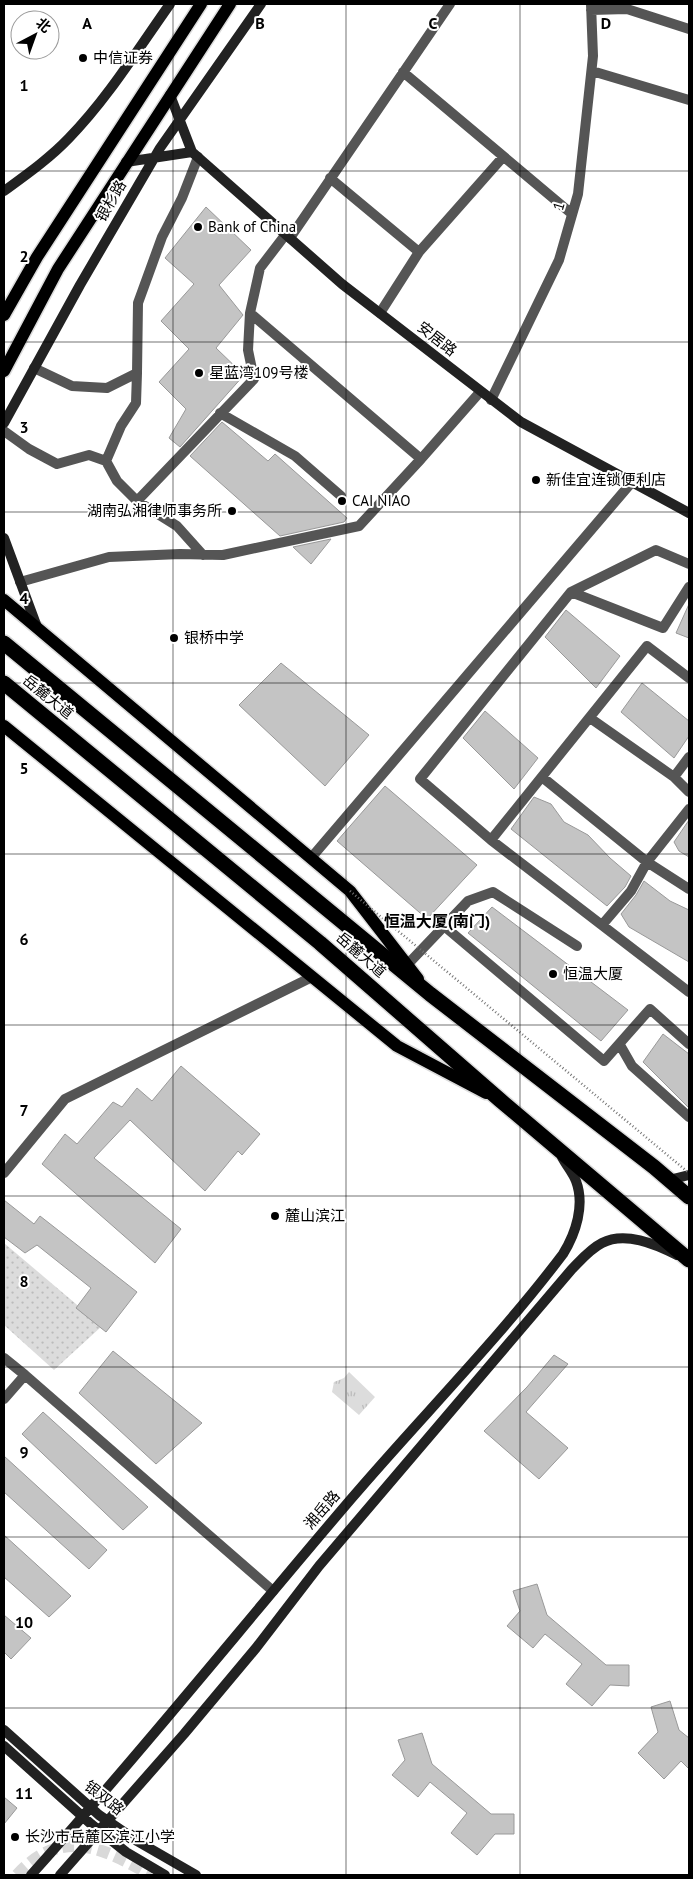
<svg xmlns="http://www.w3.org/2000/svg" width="693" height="1879" font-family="'PT Sans','Noto Sans SC',sans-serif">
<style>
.grass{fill:url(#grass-dots)}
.park{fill:url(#park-tufts)}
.building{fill:#c4c4c4;stroke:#999}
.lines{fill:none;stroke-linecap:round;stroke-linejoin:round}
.primary-tunnel{stroke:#d9d9d9;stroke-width:12;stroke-dasharray:12 6;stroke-linecap:butt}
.primary-casing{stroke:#dbdbdb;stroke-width:15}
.highway-casing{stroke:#dbdbdb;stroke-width:18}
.street{stroke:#555;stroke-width:10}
.secondary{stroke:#222;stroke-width:10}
.primary{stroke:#000;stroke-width:12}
.highway{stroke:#000;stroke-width:15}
.path-bridge{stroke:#777;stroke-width:2.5;stroke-dasharray:1 2.5;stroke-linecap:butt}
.grid{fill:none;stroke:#000;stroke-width:1;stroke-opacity:0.55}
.poi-dot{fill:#000;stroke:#fff;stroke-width:2}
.labels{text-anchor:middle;stroke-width:4;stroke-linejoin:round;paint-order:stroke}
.poi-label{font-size:15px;fill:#000;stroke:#fff;text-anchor:start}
.street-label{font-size:15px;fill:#000;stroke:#fff}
.neighbourhood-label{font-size:16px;font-weight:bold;fill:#000;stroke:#fff}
.grid-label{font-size:16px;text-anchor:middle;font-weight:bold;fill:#000;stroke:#fff;stroke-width:4;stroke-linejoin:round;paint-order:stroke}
</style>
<defs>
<pattern id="grass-dots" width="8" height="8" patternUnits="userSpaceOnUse" patternTransform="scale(1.25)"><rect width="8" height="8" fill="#dcdcdc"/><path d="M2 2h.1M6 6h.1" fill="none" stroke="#bbb" stroke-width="1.8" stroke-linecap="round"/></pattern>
<pattern id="park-tufts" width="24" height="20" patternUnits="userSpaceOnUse" patternTransform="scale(1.25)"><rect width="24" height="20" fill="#dcdcdc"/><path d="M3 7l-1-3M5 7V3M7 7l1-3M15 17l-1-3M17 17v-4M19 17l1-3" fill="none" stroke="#bbb"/></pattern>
</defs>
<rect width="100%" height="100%" fill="#fff"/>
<path class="grass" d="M4,1243L102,1326L54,1370L4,1325Z"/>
<path class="park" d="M349,1372L375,1397L359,1415L332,1392L334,1382L344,1378Z"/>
<path class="building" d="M206,207L251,250L219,285L243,315L216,348L244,375L180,447L169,438L186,409L159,382L189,349L161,321L194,284L165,258Z
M222,422L268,461L275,454L347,518L344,522L280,536L190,456Z
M331,539L311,564L293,547Z
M689,604V638L676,633Z
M566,610L620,656L596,688L545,637Z
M281,663L369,735L325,786L239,705Z
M642,683L689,721V736L674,758L621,712Z
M485,711L538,758L514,789L463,738Z
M385,786L477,865L427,919L337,841Z
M534,797L551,804L564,822L588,835L610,858L631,876L625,887L607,906L511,829Z
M689,820V857L679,851L674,842Z
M644,881L670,901L689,910V962L629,927L621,914L636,895Z
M492,907L628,1010L601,1041L468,933Z
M663,1034L689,1054V1108L643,1062Z
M181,1066L260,1134L242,1155L238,1151L205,1191L130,1120L94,1158L181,1229L155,1263L42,1164L65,1134L77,1144L113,1102L122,1107L137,1088L152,1101Z
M4,1200L34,1224L40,1216L137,1292L106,1332L76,1308L91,1288L37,1245L25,1253L4,1237Z
M113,1351L202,1423L156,1464L79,1393Z
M554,1355L568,1364L526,1412L568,1448L539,1479L484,1431L527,1387Z
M43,1412L148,1507L123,1530L22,1434Z
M4,1456L107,1550L89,1569L4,1492Z
M4,1535L71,1596L49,1617L4,1577Z
M537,1584L547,1615L606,1665H629V1686L610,1685L592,1706L566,1684L582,1664L545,1634L533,1648L507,1626L520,1611L513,1591Z
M4,1615L31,1638L11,1659L4,1652Z
M670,1701L679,1730L689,1738V1769L681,1761L664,1779L638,1753L658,1732L651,1707Z
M422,1733L432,1764L491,1814H514V1834H495L477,1855L451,1833L467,1813L430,1782L418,1797L392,1775L405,1760L398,1740Z
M4,1797L17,1808L4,1824Z"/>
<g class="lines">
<path class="primary-tunnel" d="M17,1875C61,1827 102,1847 151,1875"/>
<g class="primary-casing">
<path id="primary" d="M4,315L37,257L201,4
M4,371L58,269L230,4
M4,600L350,891L418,979
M4,726L397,1046L486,1093"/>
</g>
<g class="highway-casing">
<path id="highway" d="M4,643L430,994L654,1167L689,1197
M4,683L320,943L500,1100L689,1260"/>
</g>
<path class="street" d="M591,10L627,9L689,29
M592,71L689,100
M403,72L572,214
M330,178L419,252
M290,238L450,4
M250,313L421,459L480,392
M380,313L419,252L503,157
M34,368L72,386L107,388L137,373L138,303L162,237L182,198L198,157
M137,373L136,403L121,426L106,461L117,481L137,501L177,526L203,555
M491,400L559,260L578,194L593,56L591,4
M220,413L295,456L341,496
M4,431L29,449L57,464L89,455L106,461
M137,501L254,379L248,350L250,313L260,268L286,234
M689,564L656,550L571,592L420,779L491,840L689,992
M20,582L109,557L180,554L223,555L359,526L421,459
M571,592L663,628L689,587
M590,718L674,777L689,792
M542,777L647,862L689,809
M674,777L689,757
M491,840L647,646L689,678
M311,858L632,482
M602,925L631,891L647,862L689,889
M444,926L604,1061L650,1009L689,1044
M407,965L468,901L493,892L577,946
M620,1045L632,1066L689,1117
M4,1173L65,1099L312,977
M4,1358L25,1375L4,1399
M25,1375L273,1591"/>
<path class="secondary" d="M170,95L192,152L342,284L521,422L689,513
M126,162L192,152
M4,191C26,175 50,158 69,138C108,98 138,49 170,4
M4,423L80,285L160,148L261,4
M4,538L37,627
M669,1180L689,1175
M4,1730L99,1815L137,1841L196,1875
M4,1746L91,1824L126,1852L165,1875
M31,1875C141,1753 244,1624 351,1499C421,1417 498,1340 563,1254C576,1233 585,1205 576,1181C573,1173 566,1165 562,1157
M60,1875L184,1734L256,1648L319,1566L572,1269C581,1260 590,1249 602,1243C625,1231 655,1244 677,1255"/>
<use href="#primary" class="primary"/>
<use href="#highway" class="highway"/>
<path class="path-bridge" d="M350,891L689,1173"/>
</g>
<path class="grid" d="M173,4V1875M346,4V1875M520,4V1875M4,171H689M4,342H689M4,512H689M4,683H689M4,854H689M4,1025H689M4,1196H689M4,1367H689M4,1537H689M4,1708H689"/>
<g class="poi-dot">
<circle cx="83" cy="58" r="5"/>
<circle cx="198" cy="227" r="5"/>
<circle cx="199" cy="373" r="5"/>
<circle cx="536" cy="480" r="5"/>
<circle cx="342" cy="501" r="5"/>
<circle cx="232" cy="511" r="5"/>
<circle cx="174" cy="638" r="5"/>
<circle cx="553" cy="974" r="5"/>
<circle cx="275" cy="1216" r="5"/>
<circle cx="15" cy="1837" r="5"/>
</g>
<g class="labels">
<g class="poi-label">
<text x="93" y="63">中信证券</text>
<text x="208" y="232">Bank of China</text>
<text x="209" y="378">星蓝湾109号楼</text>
<text x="546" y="485">新佳宜连锁便利店</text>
<text x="352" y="506">CAI NIAO</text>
<text x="222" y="516" text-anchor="end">湖南弘湘律师事务所</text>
<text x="184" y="643">银桥中学</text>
<text x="563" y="979">恒温大厦</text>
<text x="285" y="1221">麓山滨江</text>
<text x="25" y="1842">长沙市岳麓区滨江小学</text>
</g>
<g class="street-label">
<text transform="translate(111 201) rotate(-60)" y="5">银杉路</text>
<text transform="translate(559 206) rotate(-73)" y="5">1</text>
<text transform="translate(437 339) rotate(38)" y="5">安居路</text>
<text transform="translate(48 697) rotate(39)" y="5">岳麓大道</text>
<text transform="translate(361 955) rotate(41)" y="5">岳麓大道</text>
<text transform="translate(322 1510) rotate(-49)" y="5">湘岳路</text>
<text transform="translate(104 1798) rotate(38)" y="5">银双路</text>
</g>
<g class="neighbourhood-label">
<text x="437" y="927">恒温大厦(南门)</text>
</g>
</g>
<g class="grid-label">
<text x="87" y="29">A</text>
<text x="260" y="29">B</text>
<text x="433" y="29">C</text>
<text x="606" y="29">D</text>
<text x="24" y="91">1</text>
<text x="24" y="262">2</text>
<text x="24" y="433">3</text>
<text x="24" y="604">4</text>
<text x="24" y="774">5</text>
<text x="24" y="945">6</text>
<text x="24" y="1116">7</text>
<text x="24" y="1287">8</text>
<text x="24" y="1458">9</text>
<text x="24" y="1628">10</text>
<text x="24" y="1799">11</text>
</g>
<rect width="693" height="1879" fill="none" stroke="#000000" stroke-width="10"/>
<g transform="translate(35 35) rotate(41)"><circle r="24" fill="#ffffff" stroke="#999999"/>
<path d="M0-4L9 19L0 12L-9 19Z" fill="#000000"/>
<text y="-8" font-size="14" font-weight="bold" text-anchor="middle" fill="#000000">北</text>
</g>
</svg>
